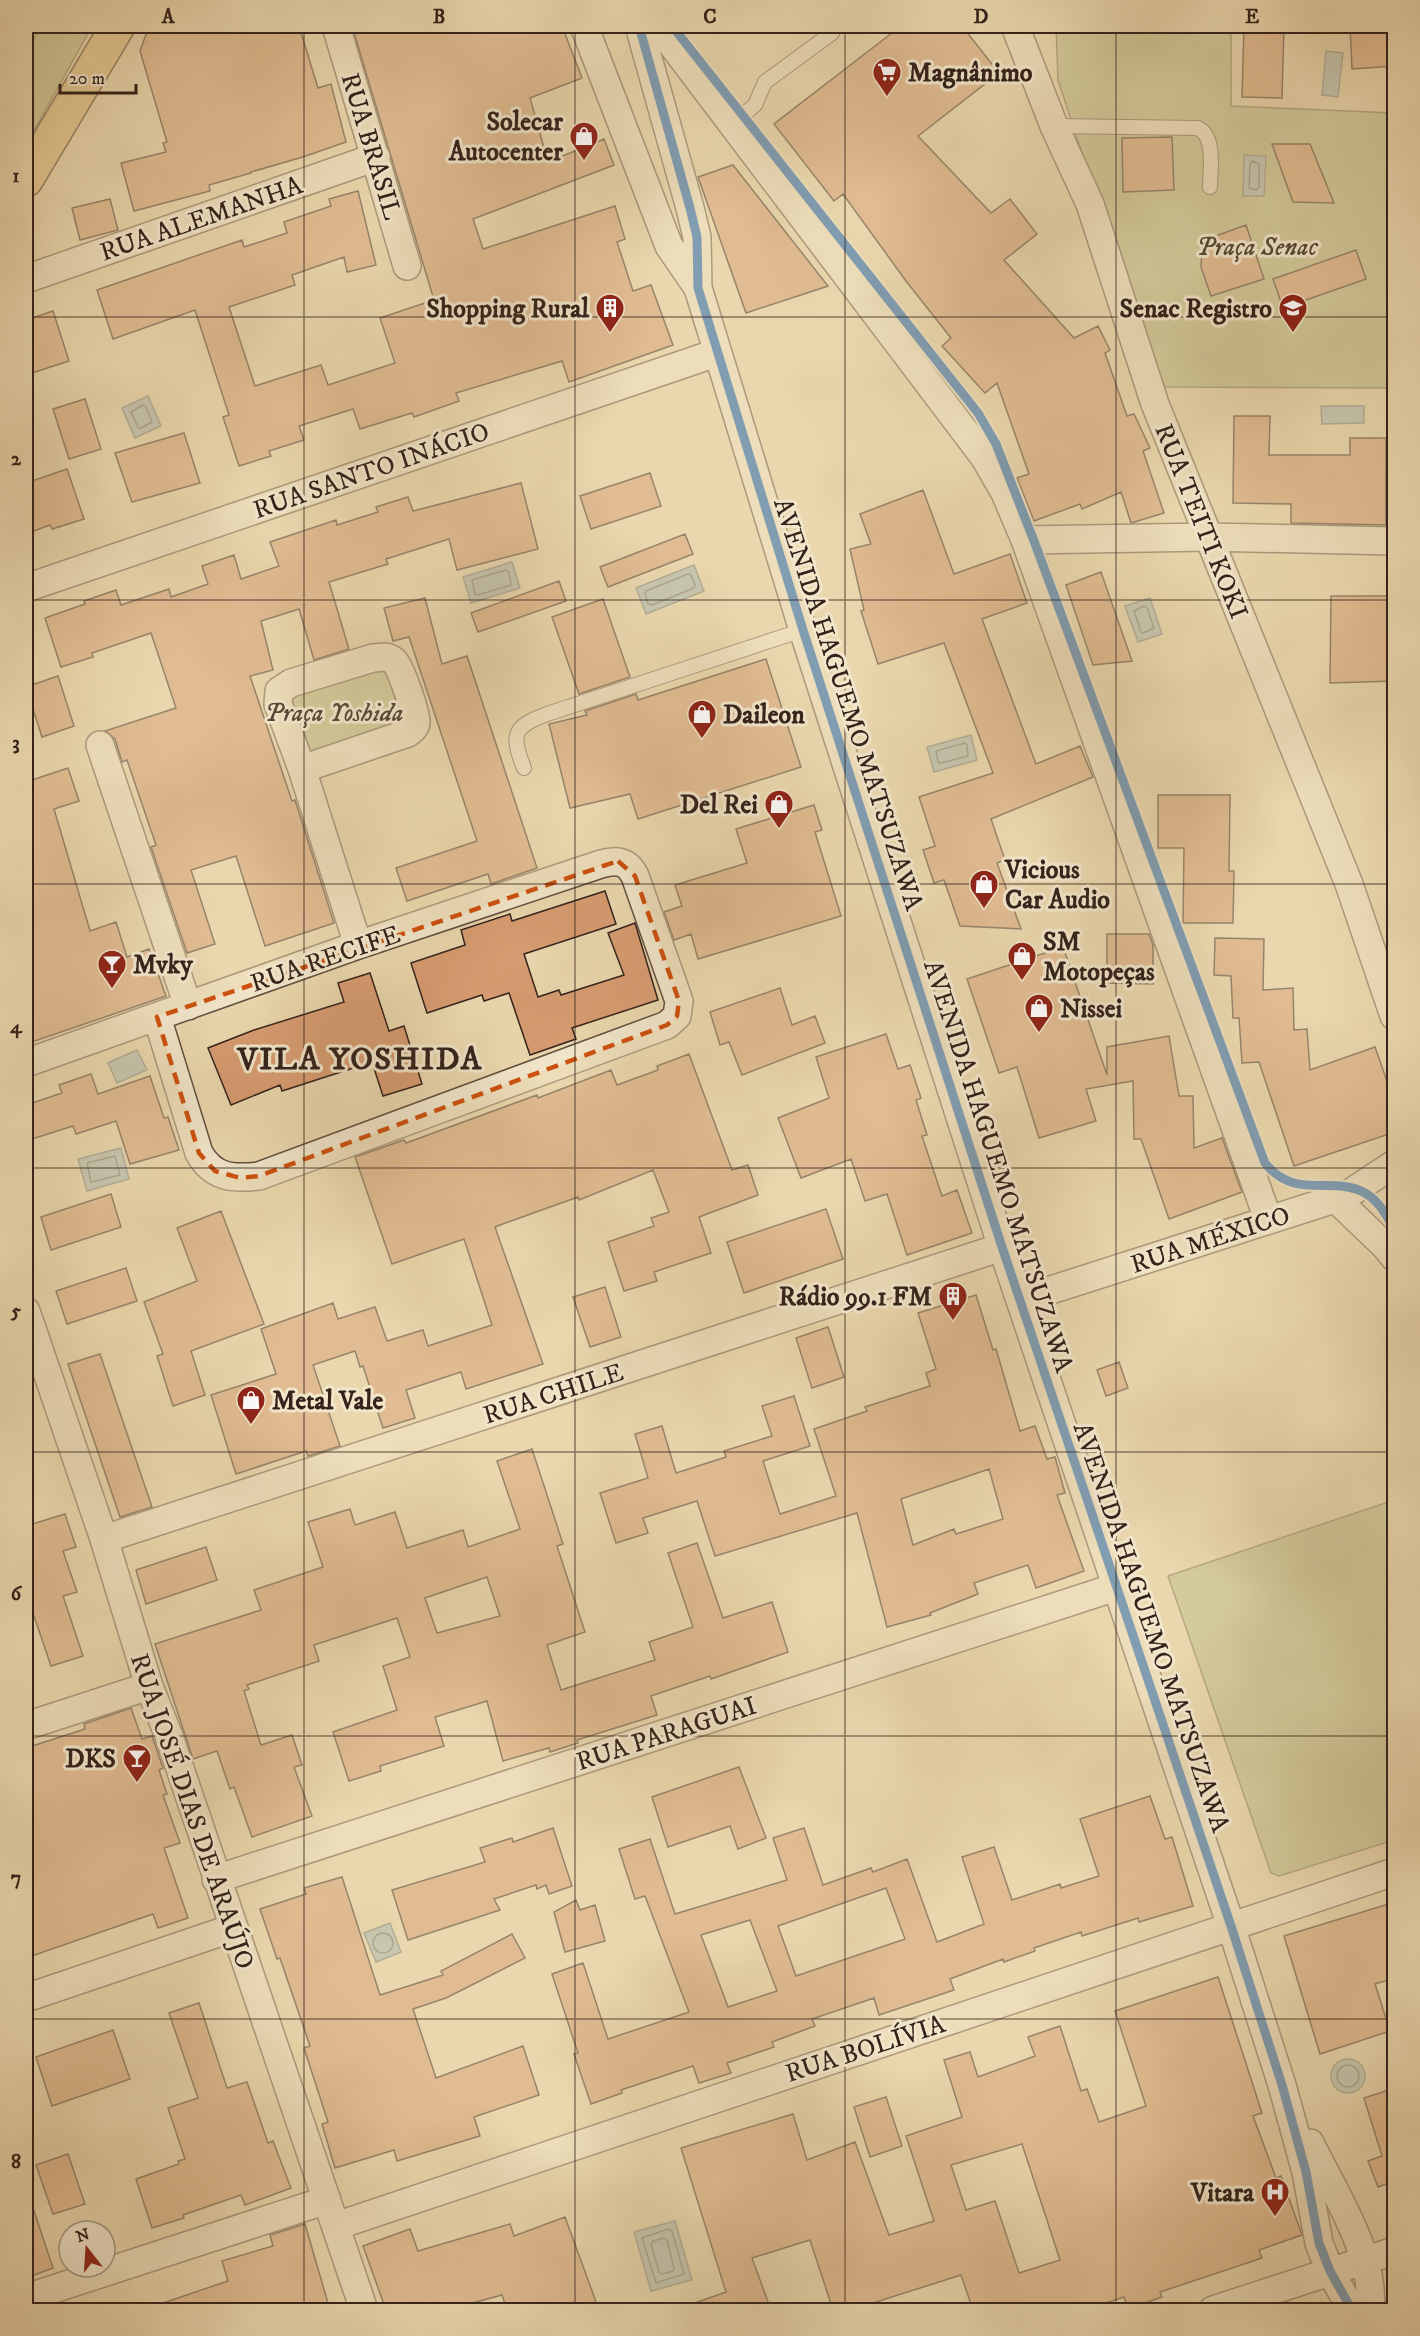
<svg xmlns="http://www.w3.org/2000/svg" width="1420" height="2336" font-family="'IM FELL DW Pica',serif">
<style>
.green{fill:#bbbd86;stroke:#787050;stroke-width:1.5}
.water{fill:#9fb6b7;stroke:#747b79;stroke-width:1.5}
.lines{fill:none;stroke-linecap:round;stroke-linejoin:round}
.shore{stroke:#6a6c69;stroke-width:1.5}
.building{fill:#d79c71;stroke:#34221b;stroke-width:1.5;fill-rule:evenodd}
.service-casing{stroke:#624f40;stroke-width:16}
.minor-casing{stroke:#624f40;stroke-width:30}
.primary-casing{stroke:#34221b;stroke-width:36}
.service{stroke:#f1e5ca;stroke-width:14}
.minor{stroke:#f1e5ca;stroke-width:27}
.primary{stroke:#e5bc76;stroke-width:33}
.cycleway-casing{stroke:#f1e5ca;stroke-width:13}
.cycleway{stroke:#0057b8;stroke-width:9}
.marked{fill:none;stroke:#cd510e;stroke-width:4.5;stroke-dasharray:12 8;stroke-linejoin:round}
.grid{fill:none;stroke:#34221b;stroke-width:1.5;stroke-opacity:0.55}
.labels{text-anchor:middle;stroke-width:6;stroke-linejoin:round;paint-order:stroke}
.poi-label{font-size:26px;font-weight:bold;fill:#34221b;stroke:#f1e5ca;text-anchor:start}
.street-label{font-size:26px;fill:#34221b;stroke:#f1e5ca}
.park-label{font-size:26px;font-style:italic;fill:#564936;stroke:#f1e5ca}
.district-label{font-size:32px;font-weight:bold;letter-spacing:1.5px;fill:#34221b;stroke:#f1e5ca}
.neatline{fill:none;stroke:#34221b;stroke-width:2}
.grid-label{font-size:20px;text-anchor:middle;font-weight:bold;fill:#34221b}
</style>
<rect width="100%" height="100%" fill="#ead7ad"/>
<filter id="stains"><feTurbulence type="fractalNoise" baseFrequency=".00333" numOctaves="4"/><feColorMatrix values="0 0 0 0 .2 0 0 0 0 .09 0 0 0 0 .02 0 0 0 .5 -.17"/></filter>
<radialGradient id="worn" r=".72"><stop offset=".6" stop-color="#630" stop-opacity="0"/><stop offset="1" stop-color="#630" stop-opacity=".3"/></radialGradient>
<path class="green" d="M40,26H92L26,145V56Z
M1056,26H1231V106L1394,113V388L1159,387L1058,80Z
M368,666L387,671L403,722L306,757L290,705V694Z
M1394,1500V1840L1279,1876L1271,1873L1168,1576Z"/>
<path class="water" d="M1326,51L1343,53L1338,97L1322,95Z
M1244,155L1266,156L1264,196H1243Z
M148,396L161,426L135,438L122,408Z
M1321,406H1364V423L1322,424Z
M512,562L520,588L471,603L463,577Z
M694,565L704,591L646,614L636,588Z
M1150,598L1162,634L1138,642L1125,606Z
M971,735L977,760L934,772L927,747Z
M137,1050L147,1070L117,1083L108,1063Z
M121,1148L129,1179L87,1191L78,1159Z
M390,1923L401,1952L376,1962L364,1933Z
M1331 2076a17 17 0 1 1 34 0a17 17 0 1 1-34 0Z
M675,2221L692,2280L651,2291L634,2232Z"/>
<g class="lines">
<path class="shore" d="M1252,161L1259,164V187L1256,190L1249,188L1250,164Z
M143,405L146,407L152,422L139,429L131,412Z
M506,570L509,572L511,585L478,595L475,594L472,580Z
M688,574L691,575L695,585L694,588L652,605L648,604L645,594L646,591Z
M1144,606L1147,608L1154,628L1143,633L1141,632L1134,611Z
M965,743L967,745L968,756L941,763L938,762L936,751Z
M115,1156L120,1175L91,1182L87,1163Z
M373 1943a10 10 0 1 1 20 0a10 10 0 1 1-20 0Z
M1337 2076a11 11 0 1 1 22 0a11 11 0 1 1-22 0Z
M668,2229L672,2231L684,2274L656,2283L642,2238Z
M664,2238L667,2240L674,2268L673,2271L662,2274L659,2272L651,2244L653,2241Z"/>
</g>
<path class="building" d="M149,26H299L318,88L331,84L346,142L303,157L251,172V173L209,185L210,191L134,211L121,163L166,152L163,143L167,142L140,51Z
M352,26H562L582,78L530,98L548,162L604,139L614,165L473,219L483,249L615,206L625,239L617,242L633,291L651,285L673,345L569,382L562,361L456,393L459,401L414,417L412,413L360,429L353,409L299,426L304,440L269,451L271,456L239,466L223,417L229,415L195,310L113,339L97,290L242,240L244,247L287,233L284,222L331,206L329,199L358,191L376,265L347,272L344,257L292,275L295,285L229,307L255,386L321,365L328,385L395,363L380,318L434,300Z
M901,26H962L999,73L918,136L991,213L1010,199L1037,234L1004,260L1074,338L1098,326L1110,350L1105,353L1127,416L1134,414L1150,448L1143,451L1164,513L1131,523L1121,492L1082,509L1080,504L1034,521L1017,478L1029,474L997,383L985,393L942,346L951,338L906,281L843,194L834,201L774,124Z
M1244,26H1284L1282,98L1242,97Z
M1350,26H1395V66L1352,69Z
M1172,137L1174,190L1123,192L1122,138Z
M1272,144H1310L1334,203L1293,202Z
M733,165L828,286L746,313L698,177Z
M110,199L118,230L80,240L72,208Z
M1246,225L1264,279L1211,296L1201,267L1202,250L1206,242L1213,237Z
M1356,250L1366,279L1283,308L1273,279Z
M53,311L69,361L26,375V320Z
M85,399L101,449L69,459L53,409Z
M1234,416H1270L1269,455H1350V438H1386V525L1291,523V504L1233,503Z
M184,433L200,483L132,502L115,453Z
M67,469L84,519L52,529L50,525L26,534V483Z
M650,473L661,506L591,529L580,496Z
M521,483L538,549L457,570L449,539L386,559L388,564L329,582L349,649L314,660L299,609L261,621L273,670L250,676L292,801L295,800L334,923L265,946L236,856L191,870L215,944L187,953L151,847L156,845L127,760L122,762L115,739L105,731L176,708L151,633L92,653L93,657L61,667L45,618L85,604L84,601L116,590L121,605L169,589L171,597L208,584L202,566L234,555L241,579L279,566L270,542L336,520L337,525L378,512L376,507L408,497L413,511Z
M923,490L954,574L1010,554L1027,603L982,619L1036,764L1080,746L1093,777L991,819L1005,860L997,863L1021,929L960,926L944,880L934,883L923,850L935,846L919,797L993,773L944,643L878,664L861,611L864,610L850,549L871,544L860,514Z
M685,534L693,554L608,587L600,567Z
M1101,572L1132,661L1093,665L1066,585Z
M559,581L566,601L478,632L471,613Z
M1331,596H1395V681L1330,683Z
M425,598L442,664L467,656L537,868L491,884L488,874L407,901L396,868L477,841L409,637L393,641L384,608Z
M603,599L630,677L579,694L552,617Z
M766,659L801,767L638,819L630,794L570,808L549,724L587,715L585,711L636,694L638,700Z
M58,676L74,726L42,737L26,687Z
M68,768L79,801L54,809L90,931L116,922L127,957L149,949L166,996L26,1044V782Z
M1158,795H1230L1229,871H1234L1233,923H1183L1184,848H1158Z
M814,805L822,830L815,832L841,916L698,959L691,934L674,940L664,912L682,906L675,885L747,863L736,829Z
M605,891L616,924L524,954L538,997L559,990L561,995L624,975L608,933L635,923L658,1000L572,1028L576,1039L530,1055L509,993L484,1001L482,995L427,1013L411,963L465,945L461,930L510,914L512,921Z
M1107,934H1149L1153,945V984L1107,983Z
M1215,938L1264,939L1263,990L1293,988L1294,1030L1307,1029L1310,1070L1375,1047L1395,1104V1132L1294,1166L1259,1062L1242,1063L1239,1018H1233L1231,976L1214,975Z
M1063,947L1107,1075V1047L1169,1036L1179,1096H1193L1194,1148L1222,1138L1242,1192L1169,1219L1141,1139H1134L1133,1081L1086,1089L1096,1121L1039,1138L1017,1067L999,1073L967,979Z
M370,973L389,1031L404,1026L422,1084L383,1096L372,1062L282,1091L280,1085L231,1105L208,1048L254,1030L344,1002L338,983Z
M780,988L792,1025L815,1016L825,1043L742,1075L729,1042L720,1045L710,1012Z
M886,1034L898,1069L910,1065L921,1098L916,1100L927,1135L922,1136L942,1196L957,1190L972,1233L907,1255L887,1194L865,1201L851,1159L801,1178L778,1118L829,1098L816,1057Z
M689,1054L732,1170L748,1165L758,1195L699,1217L711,1253L654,1272L657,1281L624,1291L608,1242L654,1226L651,1218L669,1212L653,1170L579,1200L578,1197L500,1225L495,1227L543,1364L466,1389L461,1372L406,1390L415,1418L383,1428L363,1366L360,1367L355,1351L313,1365L340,1446L308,1456L306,1451L236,1474L211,1395L276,1374L261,1329L333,1303L338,1319L375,1307L387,1341L423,1330L428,1346L492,1325L464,1239L392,1264L355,1157L404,1140L406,1143L537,1095L538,1098L611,1070L617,1085L658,1070L657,1066Z
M91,1074L98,1094L150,1076L164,1118L168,1117L179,1150L130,1164L116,1121L76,1134L73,1126L26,1141V1105L62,1093L59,1085Z
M111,1194L121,1227L51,1250L41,1217Z
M826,1209L843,1259L744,1293L727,1242Z
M221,1211L264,1324L191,1351L205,1395L173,1406L157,1356L163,1354L144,1302L197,1281L177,1228Z
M126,1268L137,1301L67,1324L56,1291Z
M605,1287L621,1337L590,1347L573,1297Z
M976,1295L993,1350L996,1349L1020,1431L1035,1426L1047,1459L1055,1457L1065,1493L1057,1495L1084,1571L1036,1588L1028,1565L974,1583L978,1594L930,1613L931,1615L887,1627L857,1513L715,1556L697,1501L643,1518L648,1533L616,1543L600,1493L648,1478L635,1434L662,1426L676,1473L726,1457L724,1451L772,1436L762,1406L794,1396L810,1446L763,1461L780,1514L836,1496L814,1429L867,1411L865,1407L930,1386L926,1373L936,1369L918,1313ZM989,1469L1003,1519L956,1534L954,1529L913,1545L901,1499Z
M828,1327L844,1377L812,1388L796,1338Z
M100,1354L152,1507L120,1517L68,1364Z
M1119,1362L1128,1388L1106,1396L1097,1370Z
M532,1449L563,1544L557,1546L585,1632L547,1645L561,1690L655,1660L649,1642L693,1627L668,1553L697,1543L723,1618L772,1602L788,1652L711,1679L710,1676L651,1696L657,1715L577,1740L578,1743L550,1752L549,1748L503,1761L487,1701L435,1717L444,1746L380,1766L381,1771L349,1781L333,1732L397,1710L383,1666L410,1657L397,1618L314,1645L319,1661L247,1685L249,1689L244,1691L261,1745L292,1735L302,1765L294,1767L312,1816L252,1837L234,1787L230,1789L217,1751L193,1759L155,1644L261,1610L254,1590L323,1567L308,1522L350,1509L355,1525L395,1512L407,1548L463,1530L468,1547L520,1529L497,1461ZM487,1577L500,1616L437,1633L425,1598Z
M65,1514L76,1547L63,1551L77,1592L63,1596L83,1656L51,1666L31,1607L26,1609V1526Z
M206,1547L217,1580L146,1604L136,1570Z
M131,1708L142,1739L152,1736L163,1768L159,1770L167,1794L163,1795L180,1843L164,1848L188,1918L158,1928L153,1914L26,1958V1755L31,1753L29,1747L85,1729L84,1724Z
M739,1767L766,1838L738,1849L730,1826L668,1847L652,1797Z
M1150,1796L1165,1839L1172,1837L1193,1906L1139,1922L1138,1918L1082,1936L1081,1932L1034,1948L1035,1951L1004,1962L1003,1959L950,1979L954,1990L879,2015L874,1998L812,2019L815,2026L772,2042L774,2047L727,2063L731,2073L699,2083L693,2066L621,2090L622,2093L591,2104L574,2054L578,2053L552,1974L583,1963L608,2039L689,2012L645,1896L635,1899L619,1849L650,1839L675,1914L787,1880L773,1838L804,1828L823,1885L871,1868L873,1872L907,1859L937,1942L984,1924L962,1857L994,1847L1012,1900L1060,1884L1061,1888L1099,1876L1080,1819ZM886,1888L905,1939L796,1976L778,1926ZM750,1920L777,1991L728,2007L701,1935Z
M553,1828L572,1886L549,1894L546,1885L537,1889L536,1885L494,1899L500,1910L408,1940L392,1890L485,1862L480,1848L512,1838L513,1842Z
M342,1877L380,1995L443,1975L441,1971L512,1934L525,1958L446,1998L413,2009L436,2078L523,2046L539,2095L474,2117L480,2136L397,2161L394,2150L335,2168L322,2124L328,2122L304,2048L310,2046L280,1958L277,1959L260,1909L306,1894L304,1888Z
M576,1900L580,1910L595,1905L605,1941L565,1952L554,1912Z
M1395,1902V1978L1375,1984L1390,2031L1320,2054L1284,1936Z
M1218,1977L1262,2113L1253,2116L1276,2178L1281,2176L1302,2235L1259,2250L1262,2258L1160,2292L1162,2297L1128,2309L1124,2297L1085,2310H973L961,2275L851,2310H833L810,2240L752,2258L771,2310H682L681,2308L726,2292L681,2148L793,2114L807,2160L855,2142L889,2235L934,2221L906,2136L962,2117L944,2060L970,2052L978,2077L1035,2056L1028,2037L1060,2026L1081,2091L1087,2089L1099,2122L1146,2106L1115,2011ZM1022,2144L1060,2260L1019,2273L995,2201L966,2210L951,2165Z
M199,2003L227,2088L247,2082L268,2143L273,2141L291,2188L245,2205L241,2195L183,2215L184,2218L152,2228L136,2179L179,2164L178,2161L185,2159L168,2108L198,2098L169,2013Z
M113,2030L130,2079L52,2106L36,2057Z
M1395,2088V2181L1378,2187L1368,2161L1382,2156L1364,2098Z
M886,2097L902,2146L870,2157L854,2107Z
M68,2154L85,2204L53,2214L36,2165Z
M26,2196H29L53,2268L26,2278Z
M565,2217L599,2310H507L502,2295L447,2310H386L363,2246L410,2229L418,2251L510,2224L514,2236Z
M305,2224L330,2310H151V2307L228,2281L222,2261L273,2246L270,2235Z"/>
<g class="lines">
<g class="service-casing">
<path id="service" d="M733,124L755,105L765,82L832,33L835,26
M1054,126L1198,128C1216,137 1210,170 1210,187
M524,768C511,735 512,727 547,714L803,630"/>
</g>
<g class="minor-casing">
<path id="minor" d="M336,26L407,266
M584,26L669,246L698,288
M639,26L690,208L697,237L698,288L803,630L1002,1247L1231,1926L1282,2085L1306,2172L1319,2243L1330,2271L1352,2310
M658,26L985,458L1005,493L1025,540L1268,1219
M1015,26L1054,126L1090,204L1155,404L1349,884L1394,1016
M26,279L376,157
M1025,540L1208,537L1394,541
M26,588L716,353
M386,657C389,658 392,659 394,661C401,668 416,712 416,722C416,727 412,730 408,733L302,769L278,704L279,691L291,683L373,658Z
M100,745L188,1006
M302,769L358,945
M26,1063L358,945L601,864C616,860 627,860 635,876L679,1001L677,1016L667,1025L259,1176C233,1179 213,1178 199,1153L157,1017
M1336,1199L1385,1246L1394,1257
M1020,1300L1347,1195L1394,1164
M26,1311L104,1539L149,1686L170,1739L364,2310
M104,1539L1002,1247
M26,1726L149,1686
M216,1879L1116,1587
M26,1998L233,1928
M1310,2143C1334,2192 1376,2255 1370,2310
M336,2226L1394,1872
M26,2298L327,2200
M1213,2310L1394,2251"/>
</g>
<g class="primary-casing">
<path id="primary" d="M26,180L118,26"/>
</g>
<use href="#service" class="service"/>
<use href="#minor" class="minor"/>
<use href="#primary" class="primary"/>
<g class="cycleway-casing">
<path id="cycleway" d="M639,26L690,208L697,237L698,288L803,630L1002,1247L1231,1926L1282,2085L1306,2172L1319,2243L1330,2271L1352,2310
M672,26L978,413L996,444L1034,541L1265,1163C1295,1201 1332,1175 1365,1193C1379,1201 1386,1215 1394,1228"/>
</g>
<use href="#cycleway" class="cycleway"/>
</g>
<path d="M0 0H1420V2336H0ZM618,861L635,876L679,1001L677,1016L667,1025L259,1176L240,1178L215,1171L199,1153L157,1017Z" fill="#ead7ad" fill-opacity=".55" fill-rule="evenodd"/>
<path class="marked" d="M618,861L635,876L679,1001L677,1016L667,1025L259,1176L240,1178L215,1171L199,1153L157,1017Z"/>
<path class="grid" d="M304,26V2310M575,26V2310M845,26V2310M1116,26V2310M26,317H1394M26,600H1394M26,884H1394M26,1168H1394M26,1452H1394M26,1736H1394M26,2019H1394"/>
<defs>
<g id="supermarket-pin" transform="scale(1.5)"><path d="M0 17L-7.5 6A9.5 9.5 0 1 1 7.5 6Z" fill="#8f2418" stroke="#f1e5ca"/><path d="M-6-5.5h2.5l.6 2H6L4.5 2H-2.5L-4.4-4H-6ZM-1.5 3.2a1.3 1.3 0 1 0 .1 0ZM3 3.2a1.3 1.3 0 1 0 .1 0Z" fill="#fff"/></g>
<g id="shop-pin" transform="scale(1.5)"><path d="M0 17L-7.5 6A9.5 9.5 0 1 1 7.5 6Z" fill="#8f2418" stroke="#f1e5ca"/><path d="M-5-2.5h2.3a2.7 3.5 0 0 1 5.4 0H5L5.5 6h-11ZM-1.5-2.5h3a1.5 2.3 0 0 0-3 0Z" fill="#fff"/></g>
<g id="building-pin" transform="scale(1.5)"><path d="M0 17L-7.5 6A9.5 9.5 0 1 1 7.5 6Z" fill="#8f2418" stroke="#f1e5ca"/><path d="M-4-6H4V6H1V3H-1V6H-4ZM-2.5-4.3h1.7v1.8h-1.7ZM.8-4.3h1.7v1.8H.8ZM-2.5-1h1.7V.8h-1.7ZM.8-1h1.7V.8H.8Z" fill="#fff"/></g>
<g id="university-pin" transform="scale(1.5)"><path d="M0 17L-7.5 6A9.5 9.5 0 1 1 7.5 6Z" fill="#8f2418" stroke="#f1e5ca"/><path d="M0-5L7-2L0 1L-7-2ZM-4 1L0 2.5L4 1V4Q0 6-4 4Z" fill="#fff"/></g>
<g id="bar-pin" transform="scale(1.5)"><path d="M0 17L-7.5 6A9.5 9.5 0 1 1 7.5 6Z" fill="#8f2418" stroke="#f1e5ca"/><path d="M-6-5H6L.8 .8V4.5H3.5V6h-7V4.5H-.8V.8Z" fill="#fff"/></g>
<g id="hospital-pin" transform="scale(1.5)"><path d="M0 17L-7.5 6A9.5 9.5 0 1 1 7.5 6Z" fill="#8f2418" stroke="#f1e5ca"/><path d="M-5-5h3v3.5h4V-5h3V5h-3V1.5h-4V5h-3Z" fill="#fff"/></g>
</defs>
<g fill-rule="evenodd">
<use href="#supermarket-pin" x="887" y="72"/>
<use href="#shop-pin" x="584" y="136"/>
<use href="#building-pin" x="610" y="308"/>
<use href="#university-pin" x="1293" y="308"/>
<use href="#shop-pin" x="702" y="714"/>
<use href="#shop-pin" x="779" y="804"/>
<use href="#shop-pin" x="984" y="884"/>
<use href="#shop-pin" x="1022" y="956"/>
<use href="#bar-pin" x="112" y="964"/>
<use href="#shop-pin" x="1039" y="1008"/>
<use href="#building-pin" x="953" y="1296"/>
<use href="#shop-pin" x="251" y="1400"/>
<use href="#bar-pin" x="137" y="1758"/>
<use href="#hospital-pin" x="1275" y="2192"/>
</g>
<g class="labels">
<g class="poi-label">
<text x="908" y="81">Magnânimo</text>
<text x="563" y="130" text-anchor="end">Solecar<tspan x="563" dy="30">Autocenter</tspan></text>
<text x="589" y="317" text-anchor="end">Shopping Rural</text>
<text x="1272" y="317" text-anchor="end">Senac Registro</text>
<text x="723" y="723">Daileon</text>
<text x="758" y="813" text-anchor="end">Del Rei</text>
<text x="1005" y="878">Vicious<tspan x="1005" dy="30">Car Audio</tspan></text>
<text x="1043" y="950">SM<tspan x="1043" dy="30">Motopeças</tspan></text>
<text x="133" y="973">Mvky</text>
<text x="1060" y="1017">Nissei</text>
<text x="932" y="1305" text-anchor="end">Rádio 99.1 FM</text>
<text x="272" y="1409">Metal Vale</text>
<text x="116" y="1767" text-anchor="end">DKS</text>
<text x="1254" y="2201" text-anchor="end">Vitara</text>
</g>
<g class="street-label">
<text transform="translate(372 146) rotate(73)" y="9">RUA BRASIL</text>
<text transform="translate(201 218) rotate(-19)" y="9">RUA ALEMANHA</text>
<text transform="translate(371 470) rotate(-19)" y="9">RUA SANTO INÁCIO</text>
<text transform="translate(1202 521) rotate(68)" y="9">RUA TEITI KOKI</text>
<text transform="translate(849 704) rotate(72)" y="9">AVENIDA HAGUEMO MATSUZAWA</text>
<text transform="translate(325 958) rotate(-19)" y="9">RUA RECIFE</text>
<text transform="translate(999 1166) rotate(72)" y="9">AVENIDA HAGUEMO MATSUZAWA</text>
<text transform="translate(1210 1239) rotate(-18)" y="9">RUA MÉXICO</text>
<text transform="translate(553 1393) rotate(-18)" y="9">RUA CHILE</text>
<text transform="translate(1152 1627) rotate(71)" y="9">AVENIDA HAGUEMO MATSUZAWA</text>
<text transform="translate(666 1733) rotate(-18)" y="9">RUA PARAGUAI</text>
<text transform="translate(193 1811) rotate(71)" y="9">RUA JOSÉ DIAS DE ARAÚJO</text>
<text transform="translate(865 2048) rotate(-18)" y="9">RUA BOLÍVIA</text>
</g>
<g class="park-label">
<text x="1257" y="255">Praça Senac</text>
<text x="334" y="721">Praça Yoshida</text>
</g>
<g class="district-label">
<text x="360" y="1069">VILA YOSHIDA</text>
</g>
</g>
<rect width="1420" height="2336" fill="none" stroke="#ead7ad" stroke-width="66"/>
<g transform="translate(87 2249) rotate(343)"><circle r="28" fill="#f1e5ca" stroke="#a59784" stroke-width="1.5"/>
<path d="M0-4.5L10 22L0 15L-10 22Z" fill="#8f2418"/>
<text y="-9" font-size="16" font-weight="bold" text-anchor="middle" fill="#34221b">N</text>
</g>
<path d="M60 84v9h76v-9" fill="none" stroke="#34221b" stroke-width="3"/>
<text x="69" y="84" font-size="18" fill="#34221b" stroke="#f1e5ca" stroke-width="4.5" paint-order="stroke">20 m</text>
<rect x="33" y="33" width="1354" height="2270" class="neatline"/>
<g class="grid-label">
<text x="168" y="23">A</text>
<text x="439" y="23">B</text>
<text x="710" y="23">C</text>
<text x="981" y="23">D</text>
<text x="1252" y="23">E</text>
<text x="16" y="182">1</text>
<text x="16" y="465">2</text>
<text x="16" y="749">3</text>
<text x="16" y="1033">4</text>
<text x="16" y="1317">5</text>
<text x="16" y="1600">6</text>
<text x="16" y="1884">7</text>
<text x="16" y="2168">8</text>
</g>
<rect width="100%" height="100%" filter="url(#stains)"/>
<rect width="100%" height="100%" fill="url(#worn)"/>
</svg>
